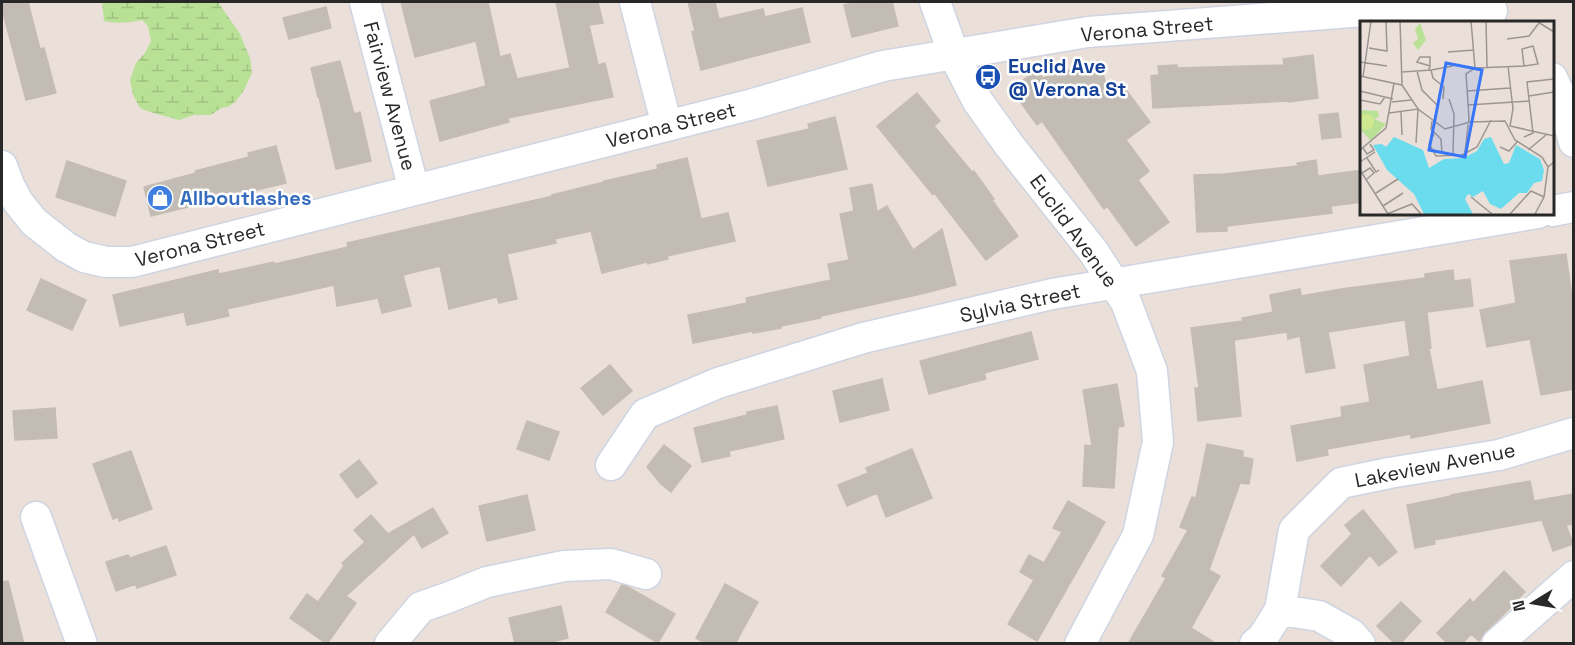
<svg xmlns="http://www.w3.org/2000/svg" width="1575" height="645" font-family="'Space Grotesk',sans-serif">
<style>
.wetland{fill:url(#wetland-marsh)}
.building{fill:#c2bcb5;stroke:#c5bcb3;stroke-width:1.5}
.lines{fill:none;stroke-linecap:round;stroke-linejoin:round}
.minor-casing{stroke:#ced4e1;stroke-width:33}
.minor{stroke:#fff;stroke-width:30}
.labels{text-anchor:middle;stroke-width:5;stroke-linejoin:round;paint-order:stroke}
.street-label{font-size:20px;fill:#282828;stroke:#fff}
.transit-label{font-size:20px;font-weight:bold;fill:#164399;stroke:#fff;text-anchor:start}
.shop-label{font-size:20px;font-weight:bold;fill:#366cbe;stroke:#fff;text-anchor:start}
.inset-road{fill:none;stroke:#9c9692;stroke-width:1.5}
.view{fill:#3775f9;fill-opacity:0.15;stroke:#3775f9;stroke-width:3}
.inset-edge{fill:none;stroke:#282828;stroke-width:3}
</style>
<defs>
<pattern id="wetland-marsh" width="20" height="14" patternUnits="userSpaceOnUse" patternTransform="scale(1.5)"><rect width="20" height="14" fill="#b9e195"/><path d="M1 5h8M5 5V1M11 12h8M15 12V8" fill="none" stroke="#9fc180"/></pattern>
</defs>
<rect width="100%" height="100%" fill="#eae0d9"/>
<path class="wetland" d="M102,2H218L240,34L250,58L252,73L243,92L236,101L228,107L221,108L211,115H194L179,120L147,111L140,108L133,95L130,80L136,63L145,53L151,41L148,26L142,20C130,23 117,24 104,21Z"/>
<path class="building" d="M2,2H28L40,49L44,48L56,93L26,100L2,9Z
M401,2H488L500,57L510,54L517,79L570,68L556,2H598L603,23L589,25L598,65L605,63L613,97L508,118L509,122L440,141L430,101L486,86L476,41L415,57Z
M688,2H715L719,19L763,9L765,17L802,8L810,42L701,70L692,32L695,31Z
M856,2H892L898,26L852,37L844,5Z
M326,7L331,28L289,39L283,18Z
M1313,55L1318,98L1289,102V101L1153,108L1151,76L1159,75L1158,66L1177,65V68L1284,65L1283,59Z
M340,61L354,114L360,112L371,161L336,169L319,97H318L311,68Z
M1099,61L1110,97L1124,87L1150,122L1126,140L1149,171L1138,180L1169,222L1136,246L1107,206L1104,209L1042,121L1037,125L1011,89L1037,70L1043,78Z
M917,93L940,121L934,126L972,172L974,171L994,199L992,200L1018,236L986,260L932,190L933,195L877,126Z
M1338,113L1341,137L1322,139L1319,115Z
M835,117L847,169L768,186L757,141L809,129L808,124Z
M276,146L286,183L151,216L144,187L196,173L195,171L249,157L248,153Z
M687,158L701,219L728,213L735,241L667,256L668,259L648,264L647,262L602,273L591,231L555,239L556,243L507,254L517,299L499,303L497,297L449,309L440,266L403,275L411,306L382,313L378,298L337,306L334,285L227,309L229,316L187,325L184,312L120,326L113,295L218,270L219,274L274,262L275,264L348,247L347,243L553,196L552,195L604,182V181L658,169L657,165Z
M1316,160L1318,176L1362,170V202L1331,206L1332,213L1227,226V231L1197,232L1194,175L1224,174L1298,166L1297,163Z
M67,161L126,181L115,216L56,197Z
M872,184L877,212L887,206L913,250L942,229L956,285L921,294L821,316V318L781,326V328L753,333V331L693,343L688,315L747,303L746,298L831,280L828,264L849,260L840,214L854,211L850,188Z
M1566,254L1572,297H1574V389L1541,395L1530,339L1487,347L1480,310L1516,303L1510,261Z
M1453,270L1454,281L1470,279L1473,306L1427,312L1431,348L1429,349L1437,390L1482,381L1490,423L1411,438V434L1327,449L1328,455L1297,461L1291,426L1342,417L1341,407L1370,402L1364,365L1410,356L1405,320L1328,332L1335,368L1306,373L1300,336L1288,339L1287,332L1234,340L1241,416L1198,421L1195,388H1199L1191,328L1243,321L1242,318L1273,312L1270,295L1300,289L1301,296L1341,289L1425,278V274Z
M41,279L86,300L72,330L27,310Z
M1031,332L1038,359L984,373L986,379L929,394L920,361Z
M610,365L632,391L603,415L581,388Z
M882,379L889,410L840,422L833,391Z
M1117,384L1124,426L1118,427L1114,488L1083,486L1085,445L1092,446L1083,390Z
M777,406L784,439L729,451L730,456L702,462L694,428L747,415V412Z
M55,408L57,438L15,440L13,411Z
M527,421L559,432L549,460L517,449Z
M1207,444L1243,451V457L1253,459L1249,484L1240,483L1209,570L1220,576L1191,628L1217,644H1128L1166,578L1162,576L1188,530L1180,527L1192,497L1196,498Z
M664,445L691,466L671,492L661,484L647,467Z
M912,449L932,498L886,517L877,493L847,506L838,485L868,473L866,468Z
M131,451L152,509L119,521L118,517L113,519L93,464Z
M359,460L377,483L357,498L340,475Z
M1530,481L1534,501L1574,494V524L1566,525L1573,544L1553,551L1542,520L1434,540L1435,544L1415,548L1407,505L1451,496V495Z
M527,495L535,530L487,541L479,506Z
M1068,501L1105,522L1037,641L1008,624L1034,580L1020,572L1029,555L1044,563L1062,532L1053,528Z
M433,508L448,533L422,548L414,534L346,596L356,603L327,644L290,618L307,594L318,602L344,566L342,563L365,542L354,530L371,515L388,534Z
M1363,510L1397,552L1379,566L1370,555L1341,586L1321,566L1352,534L1345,525Z
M166,546L176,575L137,588L136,584L116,591L106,562L128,555L130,558Z
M1504,571L1525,592L1501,617L1486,631L1479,641L1471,634L1462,644H1448L1437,633L1470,599L1473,603Z
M8,581L24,644H2V582Z
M725,584L758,602L735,644H706L696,638Z
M622,585L628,587L675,614L658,643L606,612Z
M1401,602L1421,621L1400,644H1395L1377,626Z
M561,606L568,638L544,644H515L509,618Z"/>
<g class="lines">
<g class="minor-casing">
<path id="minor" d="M365,2L414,190
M635,2L667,126
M935,2L954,55L977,100L1009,145L1093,251L1126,302L1152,371L1158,442L1138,535L1080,644
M1552,78L1562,99L1574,142
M2,166L9,185L18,202L34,222L66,247L84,257L106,262H132L753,104L883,66L1088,32L1391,9L1492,11
M1552,211L1574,207
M611,465L645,414L718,383L863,338L1052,294L1538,213
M36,517L82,644
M1280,610L1319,616L1351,634L1360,644
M390,644L421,607L447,598L487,582L564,566L611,564L646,574
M1255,644L1263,637L1280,610L1294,530L1341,483L1389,473L1499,455L1574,433
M1497,644L1574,576"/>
</g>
<use href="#minor" class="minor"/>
</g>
<defs>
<g id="bus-disc" transform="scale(1.35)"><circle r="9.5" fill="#1a4fb4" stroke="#fff"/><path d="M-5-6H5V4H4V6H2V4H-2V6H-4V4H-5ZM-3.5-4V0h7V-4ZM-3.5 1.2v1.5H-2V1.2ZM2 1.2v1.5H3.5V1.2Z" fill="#fff"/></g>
<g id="shop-disc" transform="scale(1.35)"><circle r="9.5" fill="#3f7fe0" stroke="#fff"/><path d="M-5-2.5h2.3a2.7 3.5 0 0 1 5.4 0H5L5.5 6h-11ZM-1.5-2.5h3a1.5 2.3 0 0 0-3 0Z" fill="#fff"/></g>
</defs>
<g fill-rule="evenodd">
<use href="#bus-disc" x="988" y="77"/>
<use href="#shop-disc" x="160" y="198"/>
</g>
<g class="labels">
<g class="street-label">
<text transform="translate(1147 29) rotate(-5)" y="7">Verona Street</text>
<text transform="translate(390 96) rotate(75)" y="7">Fairview Avenue</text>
<text transform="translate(671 125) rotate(-14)" y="7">Verona Street</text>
<text transform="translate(1074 231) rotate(54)" y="7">Euclid Avenue</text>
<text transform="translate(200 244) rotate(-14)" y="7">Verona Street</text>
<text transform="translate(1020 303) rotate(-12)" y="7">Sylvia Street</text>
<text transform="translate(1435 465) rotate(-11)" y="7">Lakeview Avenue</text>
</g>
<g class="transit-label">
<text x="1008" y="73">Euclid Ave<tspan x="1008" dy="23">@ Verona St</tspan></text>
</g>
<g class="shop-label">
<text x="180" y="205">Allboutlashes</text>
</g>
</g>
<g transform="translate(1360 21)">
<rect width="194" height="194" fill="#eae0d9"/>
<path d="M0,89L18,90L19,96L14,98L26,103L11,120L0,108Z" fill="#b9e195"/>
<path d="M60,2L66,19L58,29L53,22L58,18L55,8Z" fill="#b9e195"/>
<path d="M-2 101a8 8 0 1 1 16 0a8 8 0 1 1-16 0Z" fill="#cfe990"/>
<path d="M34,116L63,129L69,147L84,138L103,137L117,130L124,118L131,116L144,143L149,142L156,124L180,138L184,149L182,160L174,162L167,172H159L141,188L130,183L123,170L113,176L108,173L105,178L113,193H64L54,173L27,149L13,124L22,123L26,126Z" fill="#6bdced"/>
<path class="inset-road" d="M40,0L42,64M78,0H111M126,0L127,46M178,1L194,11M147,18L169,15L179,2M9,27L27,30L26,0M88,31L114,29M0,41L27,45M148,45L153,88L150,105L194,115M115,47L164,45L162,28L173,25L178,43L164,45M69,49L70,45V36H60L57,41L70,45M71,49L93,45M57,50L62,69L77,84M42,51L71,49L73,57L84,66L83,78M0,55L42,64L58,88L85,108L110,101L145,100L155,119L182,136L188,146M3,56L11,0M0,70L33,78M107,70L150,67M169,75L194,71M89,78L94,93L93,134M0,79L20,83L25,76M32,81L51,79M108,84L169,80M41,91L42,114M29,92L58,88L56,122M72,100L71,108L81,118L82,133M74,113L69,123L76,135L102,134L117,126L131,99M164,116L173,112L167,61L194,58M140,126L149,130L157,121M3,127L7,133L14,129L10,123M0,129L26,107L34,62M168,129L186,114M105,131L109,97L106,53L115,47L111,0M7,137L16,151L19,149M0,141L15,131M0,149L28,193M2,152L10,147L14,152L7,158M16,172L38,158M111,176L132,193M23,185L43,172M27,193L52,183L61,193M150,193L171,170L184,176M175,193L184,176L188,146L194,141"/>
<path class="view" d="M86,42L122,49L105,136L69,129Z"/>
<rect width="194" height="194" class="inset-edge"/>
</g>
<rect width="1575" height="645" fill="none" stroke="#282828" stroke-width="6"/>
<g transform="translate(1533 603) rotate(259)" stroke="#ffffff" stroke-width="4.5" paint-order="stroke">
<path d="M0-4.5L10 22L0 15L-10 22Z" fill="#282828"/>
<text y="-9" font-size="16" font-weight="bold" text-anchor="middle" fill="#282828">N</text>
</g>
</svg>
